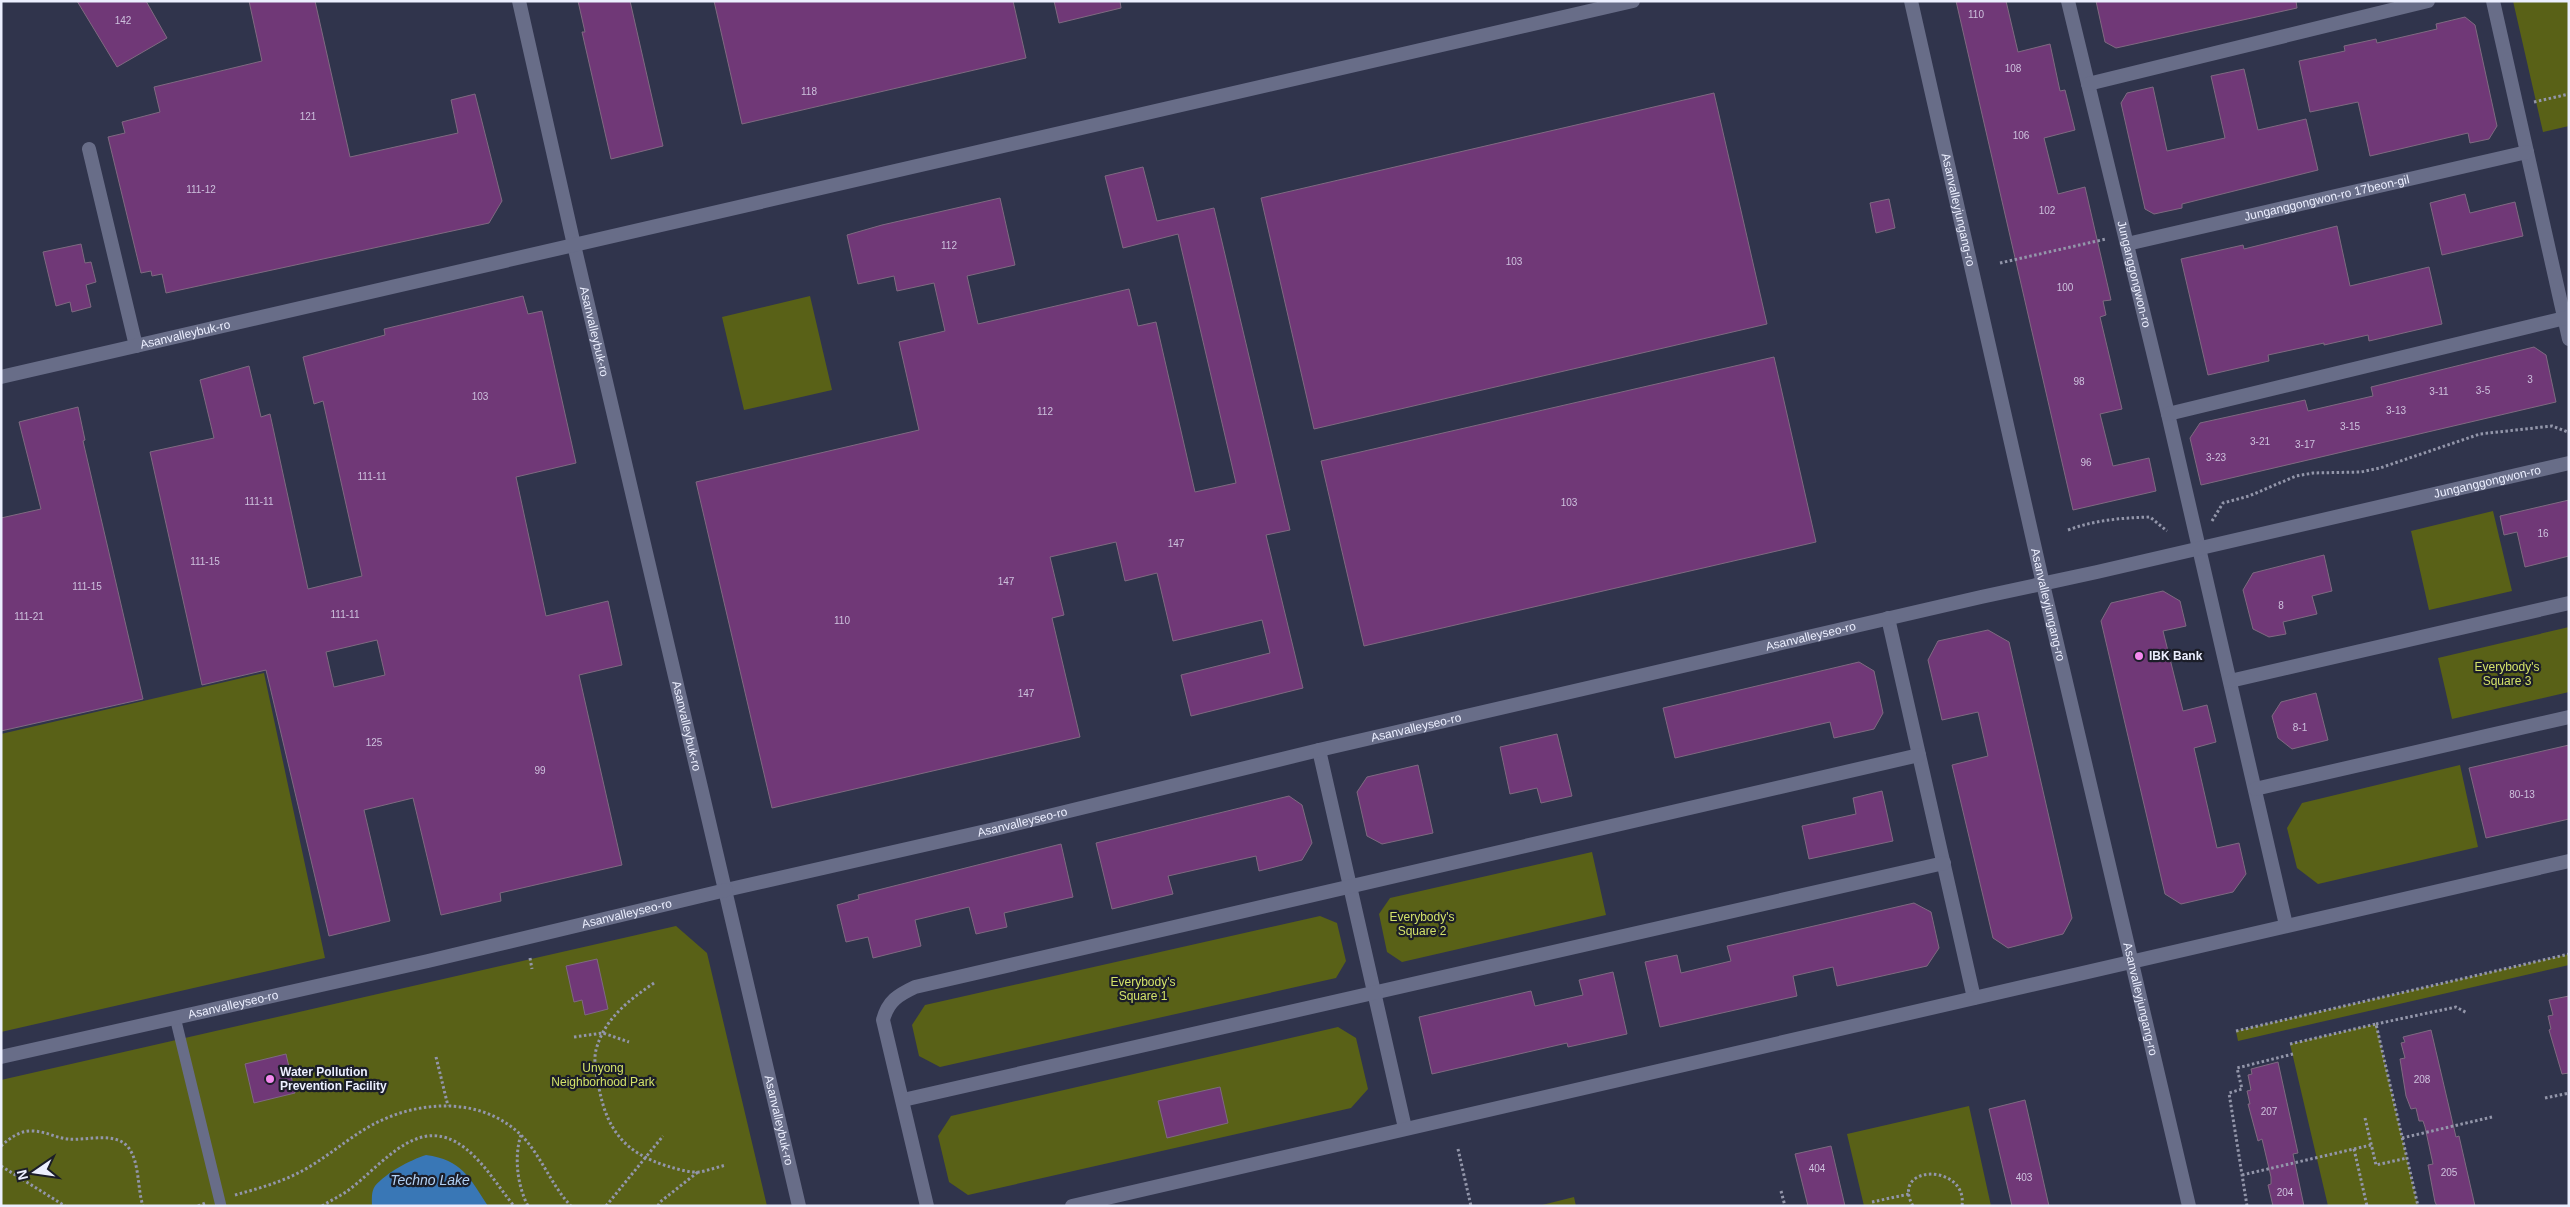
<svg xmlns="http://www.w3.org/2000/svg" width="2570" height="1207" font-family="Arial,sans-serif">
<style>
.green{fill:#596117}
.water{fill:#3977b6}
.building{fill:#703877;stroke:#7f6a81;fill-rule:evenodd}
.lines{fill:none;stroke-linecap:round;stroke-linejoin:round}
.path{stroke:#9396aa;stroke-width:3;stroke-dasharray:2.5 2.5;stroke-linecap:butt}
.service{stroke:#686d88;stroke-width:11}
.minor{stroke:#686d88;stroke-width:14}
.tertiary{stroke:#686d88;stroke-width:14}
.poi-dot{fill:#f589ee;stroke:#1b1d28;stroke-width:2}
.labels{text-anchor:middle;stroke-width:4.5;stroke-linejoin:round;paint-order:stroke}
.number-label{font-size:10px;fill:#cdc1dd}
.street-label{font-size:12px;fill:#ecefff;stroke:#1b1d28}
.poi-label{font-size:12px;font-weight:bold;fill:#ecefff;stroke:#1b1d28;text-anchor:start}
.park-label{font-size:12px;fill:#d4e369;stroke:#1b1d28}
.water-label{font-size:14px;font-style:italic;fill:#b2d1f4;stroke:#1b1d28}
</style>
<rect width="100%" height="100%" fill="#30344c"/>
<path class="green" d="M2513,1H2569V126L2543,132Z
M810,296L832,390L744,410L722,317Z
M2493,511L2512,591L2429,610L2411,531Z
M2569,627V692L2452,719L2438,658Z
M264,673L325,958L1,1032V734Z
M2460,765L2478,847L2318,884L2297,868L2287,828L2302,803Z
M1592,852L1606,915L1402,962L1387,952L1379,914L1390,898Z
M1320,916L1337,923L1346,961L1336,978L940,1067L919,1056L912,1025L925,1005Z
M676,926L707,953L767,1206H1V1080Z
M2569,954V965L2238,1041L2236,1031Z
M2376,1024L2418,1206H2328L2290,1044Z
M1338,1027L1356,1038L1368,1089L1351,1108L968,1195L949,1182L938,1136L951,1116Z
M1969,1106L1991,1206H1864L1847,1134Z
M1574,1197L1576,1206H1538Z"/>
<path class="water" d="M426,1155C462,1160 469,1177 488,1206H372C372,1199 371,1192 375,1186C386,1173 410,1160 426,1155Z"/>
<path class="building" d="M77,1H146L167,38L117,67Z
M249,1H315L350,157L458,133L451,100L475,94L502,201L489,223L166,293L162,274L152,276L151,271L141,273L108,137L125,133L122,122L160,112L154,87L262,61Z
M578,1H630L663,146L611,159L582,32H585Z
M714,1H1013L1026,58L742,124Z
M1054,1H1120L1121,8L1059,23Z
M1956,1H2006L2018,52L2050,44L2060,91L2065,90L2075,130L2044,138L2058,194L2085,187L2111,300L2103,301L2106,315L2100,317L2122,409L2100,414L2113,466L2149,458L2156,491L2073,510Z
M2096,1H2296L2297,8L2116,48L2105,42Z
M2465,17L2475,25L2497,126L2489,139L2470,143L2468,133L2370,156L2358,102L2310,112L2299,61L2345,51L2344,46L2376,39L2377,43L2437,29L2436,24Z
M2244,69L2258,130L2306,119L2318,170L2182,204V208L2154,214L2145,209L2121,103L2127,93L2153,87L2167,151L2225,138L2211,76Z
M1714,93L1767,324L1314,429L1261,198Z
M1143,167L1157,221L1214,208L1290,530L1266,535L1303,688L1191,716L1181,675L1270,653L1262,620L1173,641L1157,573L1125,581L1116,542L1050,557L1064,615L1052,618L1080,737L772,808L696,482L919,430L899,342L945,331L934,283L897,291L894,276L858,284L847,235L882,225L1000,198L1015,265L967,276L978,324L1129,289L1138,326L1156,322L1195,492L1236,483L1178,234L1123,248L1105,176Z
M2465,194L2470,213L2515,202L2523,236L2442,255L2430,203Z
M1889,199L1895,228L1876,233L1870,203Z
M2337,226L2350,286L2429,267L2442,324L2369,341L2368,335L2324,345V343L2268,355L2269,361L2208,375L2181,259L2243,245L2244,249Z
M81,244L85,263L91,262L96,282L86,285L91,307L72,312L70,302L56,306L43,252Z
M523,296L528,314L542,311L576,463L516,477L546,616L608,601L622,665L579,675L622,865L500,893L501,901L441,915L413,798L364,810L390,921L329,936L266,670L202,685L150,452L214,438L200,380L249,366L261,417L270,414L308,589L362,576L323,401L314,404L303,357L385,335L384,329ZM377,640L385,675L334,687L326,652Z
M2534,347L2546,355L2556,402L2201,485L2190,438L2200,423L2305,400L2308,411L2373,396L2371,387Z
M1774,357L1816,542L1364,646L1321,461Z
M78,407L85,440L83,441L143,699L1,731V518L41,509L19,422Z
M2569,500V556L2525,567L2517,532L2504,535L2500,516Z
M2324,555L2332,591L2312,596L2317,614L2283,622L2286,634L2269,637L2253,629L2243,590L2253,573Z
M2163,591L2180,601L2186,626L2163,631L2183,711L2207,705L2216,742L2194,748L2217,848L2239,843L2246,874L2233,892L2181,904L2165,894L2101,621L2111,603Z
M1988,630L2009,642L2072,918L2063,934L2008,948L1993,938L1952,765L1988,756L1978,712L1942,720L1928,660L1938,641Z
M1859,662L1874,671L1883,713L1874,729L1834,738L1830,722L1675,758L1663,708Z
M2316,693L2328,740L2292,749L2278,738L2272,716L2281,702Z
M1557,734L1572,796L1541,803L1537,788L1510,794L1500,747Z
M2569,745V819L2486,838L2469,768Z
M1418,765L1433,833L1382,844L1367,836L1357,792L1367,777Z
M1882,791L1893,841L1809,859L1802,826L1856,814L1853,798Z
M1289,796L1302,805L1312,843L1302,860L1259,871L1256,856L1168,876L1173,894L1112,909L1096,843Z
M1061,844L1073,897L1004,913L1007,927L976,934L969,907L915,920L921,946L873,958L868,937L846,942L837,905L859,899L858,895Z
M1914,903L1931,912L1939,948L1927,966L1837,986L1833,967L1793,976L1797,996L1660,1027L1645,962L1677,955L1681,973L1731,961L1727,946Z
M597,959L608,1009L585,1015L582,1000L574,1002L566,966Z
M1613,972L1627,1034L1568,1047L1567,1043L1432,1074L1419,1017L1531,991L1535,1006L1583,995L1579,980Z
M2569,996V1073L2562,1074L2549,1030L2551,1029L2548,1016L2553,1015L2549,1000Z
M2431,1030L2456,1137L2459,1136L2475,1206H2437L2435,1202L2428,1165L2433,1164L2425,1127L2423,1121H2419L2416,1108L2411,1109L2406,1096L2400,1059L2405,1058L2401,1043L2405,1042L2403,1037Z
M286,1054L295,1093L254,1103L245,1064Z
M2278,1062L2298,1153L2293,1154L2304,1206H2273L2268,1185L2271,1184V1177L2262,1139L2258,1141L2248,1104H2250L2247,1091L2251,1090L2248,1075L2252,1074L2251,1069Z
M1220,1087L1228,1123L1167,1138L1158,1101Z
M2025,1100L2049,1206H2012L1998,1147L1989,1109Z
M1831,1146L1845,1206H1808L1795,1154Z"/>
<g class="lines">
<path class="path" d="M2534,102L2569,94
M2000,263L2106,239
M2212,521L2223,503L2249,496L2296,476L2313,473L2361,472L2380,468L2480,434L2552,426L2568,432
M2068,530C2095,520 2121,518 2150,517L2167,531
M530,958L532,969
M654,983C629,1000 604,1019 596,1050C593,1063 597,1076 599,1088C607,1130 625,1153 667,1166C677,1169 690,1173 700,1172C709,1170 718,1167 726,1165
M2376,1024L2456,1007L2467,1013
M2236,1031L2569,954
M574,1037L603,1033L629,1042
M2290,1044L2376,1024L2418,1206
M436,1057L448,1106
M2545,1098L2569,1093
M2365,1118L2376,1165L2407,1158
M521,1135C514,1156 517,1185 528,1206
M2402,1138L2492,1117
M1,1146C10,1138 19,1131 31,1131C46,1131 56,1138 68,1139C86,1141 115,1131 128,1147C140,1162 137,1188 143,1206
M1458,1149L1471,1206
M2354,1149L2367,1206
M1,1166L65,1206
M2242,1175L2371,1145
M1781,1191L1785,1206
M235,1195C260,1188 286,1181 309,1167C331,1154 350,1137 372,1125C418,1100 481,1096 521,1135C541,1155 551,1185 571,1206
M1872,1202L1909,1194
M198,1206L205,1203
M322,1206C330,1201 338,1197 346,1192C386,1163 423,1104 475,1157C490,1172 501,1190 514,1206
M606,1206L663,1136
M658,1206L660,1202L698,1172
M1913,1206C1889,1164 1968,1163 1962,1206
M2247,1206L2229,1093L2242,1089L2237,1068L2293,1054"/>
<path class="service" d="M175,1017L221,1206"/>
<g class="minor">
<path id="s1" d="M2068,1L2168,414L2286,925"/>
<path d="M2493,1L2569,339"/>
<path d="M2088,84L2428,1"/>
<path d="M89,149L136,346"/>
<path id="s2" d="M2127,244L2527,152"/>
<path d="M2168,414L2569,317"/>
<path d="M1888,618L1974,998"/>
<path d="M2230,681L2569,603"/>
<path d="M1319,750L1405,1128"/>
<path d="M2255,789L2569,717"/>
<path id="s3" d="M726,890L999,828L1319,750L1981,597L2097,572L2569,463"/>
<path d="M903,1100L1944,863"/>
<path d="M927,1206L883,1020C888,1001 898,995 915,987L1919,755"/>
</g>
<g class="tertiary">
<path id="s4" d="M519,1L574,245L799,1206"/>
<path id="s5" d="M1911,1L2043,584L2189,1206"/>
<path id="s6" d="M1,377L1633,1"/>
<path id="s7" d="M1,1057L428,961L726,890"/>
<path d="M1072,1206L2569,861"/>
</g>
</g>
<g class="poi-dot">
<circle cx="2139" cy="656" r="5"/>
<circle cx="270" cy="1079" r="5"/>
</g>
<g class="labels">
<g class="number-label">
<text x="1976" y="18">110</text>
<text x="123" y="24">142</text>
<text x="2013" y="72">108</text>
<text x="809" y="95">118</text>
<text x="308" y="120">121</text>
<text x="2021" y="139">106</text>
<text x="201" y="193">111-12</text>
<text x="2047" y="214">102</text>
<text x="949" y="249">112</text>
<text x="1514" y="265">103</text>
<text x="2065" y="291">100</text>
<text x="2530" y="383">3</text>
<text x="2079" y="385">98</text>
<text x="2483" y="394">3-5</text>
<text x="2439" y="395">3-11</text>
<text x="480" y="400">103</text>
<text x="2396" y="414">3-13</text>
<text x="1045" y="415">112</text>
<text x="2350" y="430">3-15</text>
<text x="2260" y="445">3-21</text>
<text x="2305" y="448">3-17</text>
<text x="2216" y="461">3-23</text>
<text x="2086" y="466">96</text>
<text x="372" y="480">111-11</text>
<text x="259" y="505">111-11</text>
<text x="1569" y="506">103</text>
<text x="2543" y="537">16</text>
<text x="1176" y="547">147</text>
<text x="205" y="565">111-15</text>
<text x="1006" y="585">147</text>
<text x="87" y="590">111-15</text>
<text x="2281" y="609">8</text>
<text x="345" y="618">111-11</text>
<text x="29" y="620">111-21</text>
<text x="842" y="624">110</text>
<text x="1026" y="697">147</text>
<text x="2300" y="731">8-1</text>
<text x="374" y="746">125</text>
<text x="540" y="774">99</text>
<text x="2522" y="798">80-13</text>
<text x="2422" y="1083">208</text>
<text x="2269" y="1115">207</text>
<text x="1817" y="1172">404</text>
<text x="2449" y="1176">205</text>
<text x="2024" y="1181">403</text>
<text x="2285" y="1196">204</text>
</g>
<g class="street-label">
<text dy="4" stroke="none"><textPath href="#s2" startOffset="205">Junganggongwon-ro 17beon-gil</textPath></text>
<text dy="4" stroke="none"><textPath href="#s5" startOffset="214">Asanvalleyjungang-ro</textPath></text>
<text dy="4" stroke="none"><textPath href="#s1" startOffset="281">Junganggongwon-ro</textPath></text>
<text dy="4" stroke="none"><textPath href="#s4" startOffset="339">Asanvalleybuk-ro</textPath></text>
<text dy="4" stroke="none"><textPath href="#s6" startOffset="189">Asanvalleybuk-ro</textPath></text>
<text dy="4" stroke="none"><textPath href="#s3" startOffset="1808">Junganggongwon-ro</textPath></text>
<text dy="4" stroke="none"><textPath href="#s5" startOffset="619">Asanvalleyjungang-ro</textPath></text>
<text dy="4" stroke="none"><textPath href="#s3" startOffset="1114">Asanvalleyseo-ro</textPath></text>
<text dy="4" stroke="none"><textPath href="#s4" startOffset="744">Asanvalleybuk-ro</textPath></text>
<text dy="4" stroke="none"><textPath href="#s3" startOffset="709">Asanvalleyseo-ro</textPath></text>
<text dy="4" stroke="none"><textPath href="#s3" startOffset="304">Asanvalleyseo-ro</textPath></text>
<text dy="4" stroke="none"><textPath href="#s7" startOffset="642">Asanvalleyseo-ro</textPath></text>
<text dy="4" stroke="none"><textPath href="#s5" startOffset="1024">Asanvalleyjungang-ro</textPath></text>
<text dy="4" stroke="none"><textPath href="#s7" startOffset="238">Asanvalleyseo-ro</textPath></text>
<text dy="4" stroke="none"><textPath href="#s4" startOffset="1149">Asanvalleybuk-ro</textPath></text>
</g>
<g class="poi-label">
<text x="2149" y="660">IBK Bank</text>
<text x="280" y="1076">Water Pollution<tspan x="280" dy="14">Prevention Facility</tspan></text>
</g>
<g class="park-label">
<text x="2507" y="671">Everybody's<tspan x="2507" dy="14">Square 3</tspan></text>
<text x="1422" y="921">Everybody's<tspan x="1422" dy="14">Square 2</tspan></text>
<text x="1143" y="986">Everybody's<tspan x="1143" dy="14">Square 1</tspan></text>
<text x="603" y="1072">Unyong<tspan x="603" dy="14">Neighborhood Park</tspan></text>
</g>
<g class="water-label">
<text x="430" y="1185">Techno Lake</text>
</g>
</g>
<rect width="2570" height="1207" fill="none" stroke="#ecefff" stroke-width="5"/>
<g transform="translate(35 1172) rotate(257)" stroke="#1b1d28" stroke-width="4" paint-order="stroke">
<path d="M0-4L9 19L0 12L-9 19Z" fill="#ecefff"/>
<text y="-8" font-size="14" font-weight="bold" text-anchor="middle" fill="#ecefff">N</text>
</g>
</svg>
